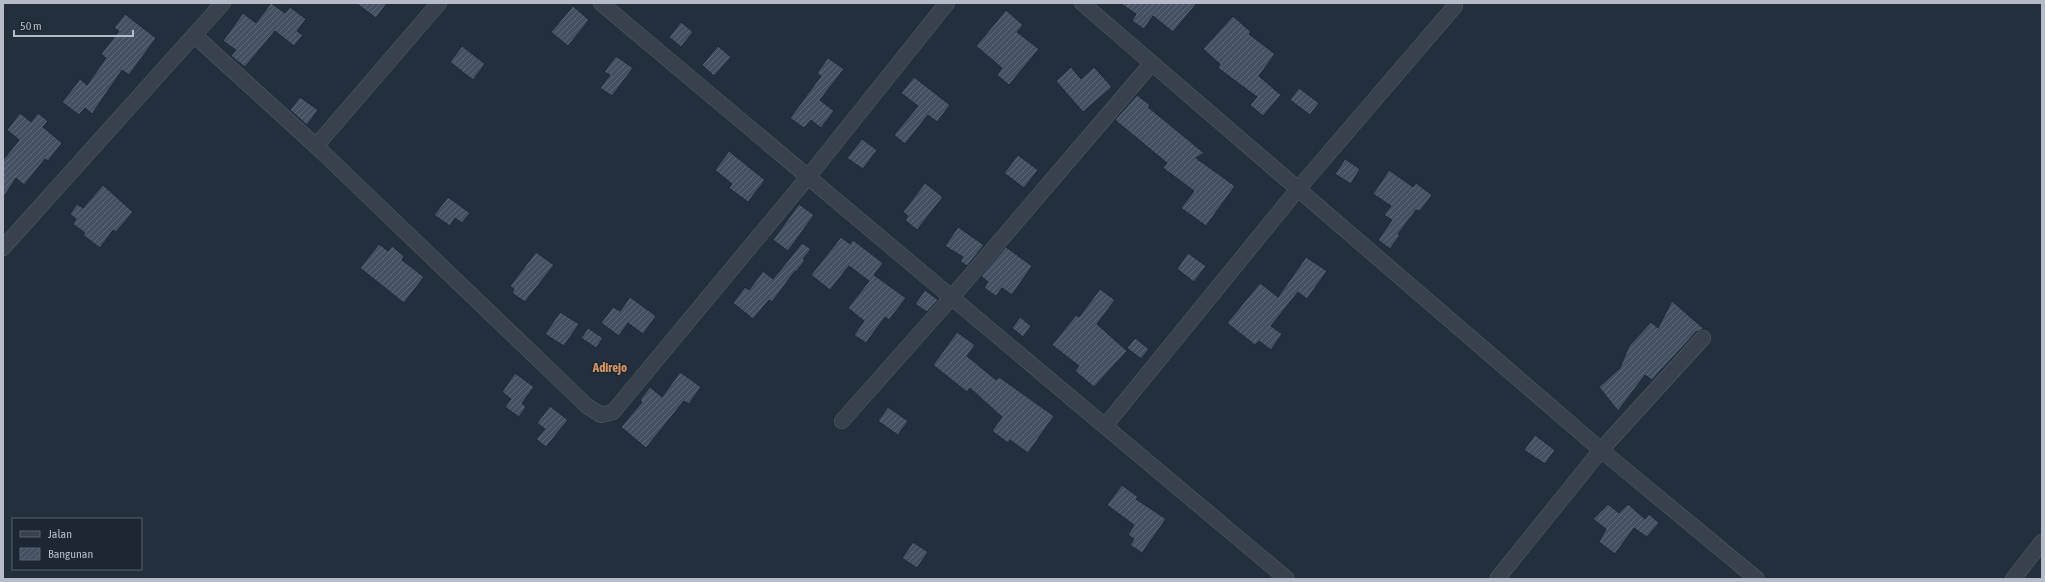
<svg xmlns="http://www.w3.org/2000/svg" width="2045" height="582" font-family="'Asap Condensed',sans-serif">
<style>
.building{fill:url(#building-hatch);stroke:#1f2835}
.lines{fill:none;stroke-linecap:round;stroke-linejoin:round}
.street-casing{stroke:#565f6c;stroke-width:16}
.street{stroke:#38414e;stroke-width:15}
.labels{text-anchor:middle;stroke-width:3;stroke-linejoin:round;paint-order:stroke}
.quarter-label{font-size:13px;font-weight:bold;fill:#d59563;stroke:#1d2633}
</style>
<defs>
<pattern id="building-hatch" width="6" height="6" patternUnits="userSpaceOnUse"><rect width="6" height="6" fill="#455162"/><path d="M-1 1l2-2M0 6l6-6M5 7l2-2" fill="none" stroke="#5d6877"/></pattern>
</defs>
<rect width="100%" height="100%" fill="#242f3e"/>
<path class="building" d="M271,3L285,13L290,7L306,19L297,31L303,35L294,46L275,31L245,67L231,56L236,50L223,41L243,13L256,23Z
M356,3H387L376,18Z
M1120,3H1197L1173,32L1153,16L1144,29L1132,21L1136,14Z
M573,6L589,20L568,46L551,32Z
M1006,10L1023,25L1017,32L1039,49L1009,85L997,75L1002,68L976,46Z
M125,14L156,38L129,75L122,70L92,114L85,108L79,115L62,102L80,79L87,85L106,58L101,54L119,31L114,28Z
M1233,16L1251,32L1249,34L1275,54L1259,76L1281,95L1263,116L1250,105L1257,97L1218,68L1220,64L1203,49Z
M681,22L693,32L681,47L669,37Z
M462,46L485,64L473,80L450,62Z
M718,46L731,57L714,76L702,65Z
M616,56L633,68L612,96L600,88L610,75L604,72Z
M828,58L844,69L820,100L834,111L821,128L811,120L804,128L790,118L821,76L817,73Z
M1071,67L1081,79L1094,67L1112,87L1083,112L1056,81Z
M914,77L950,105L937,122L928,115L905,144L894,135L918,106L901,93Z
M1299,88L1319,103L1310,115L1290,100Z
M1137,95L1150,105L1148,107L1204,153L1196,158L1235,186L1206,226L1181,208L1194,191L1163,168L1167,163L1115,120Z
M300,97L318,110L307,125L290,110Z
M20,113L31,122L38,113L48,121L43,127L62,143L48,161L45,159L24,185L16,178L3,198V160L19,140L7,130Z
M862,139L877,150L863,169L847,158Z
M729,151L765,180L748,202L729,188L732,184L715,170Z
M1018,155L1038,170L1024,188L1004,173Z
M1345,159L1360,169L1351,184L1335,174Z
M1389,170L1413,187L1416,183L1432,195L1420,211L1416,210L1398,234L1400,235L1390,249L1378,240L1392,220L1384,215L1391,206L1373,194Z
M925,183L943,197L917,230L905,220L908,216L903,212Z
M103,185L133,212L116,232L113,230L100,248L83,235L85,233L73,224L76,219L70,214L77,204L83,208Z
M448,197L470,213L462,223L455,218L450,226L434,215Z
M799,204L814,215L788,251L773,240Z
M958,227L984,245L967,266L960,261L963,257L945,246Z
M841,237L850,244L853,240L883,263L874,275L906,298L889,320L885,317L866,343L854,335L864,321L848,308L869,281L849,266L830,290L811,275Z
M802,243L811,249L803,259L805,260L796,272L795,271L772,302L769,300L753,319L733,303L745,287L749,290L763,271L773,279Z
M379,244L388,251L392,246L404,256L402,260L424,277L404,303L360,268Z
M1006,247L1032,266L1012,295L1002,288L996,296L984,288L988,282L981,276Z
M536,252L554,265L525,302L512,293L514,289L510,286Z
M1188,253L1206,266L1194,282L1177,269Z
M1306,257L1327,271L1307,299L1298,292L1271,326L1282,334L1271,350L1259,341L1255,345L1227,323L1260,283L1278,297Z
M1100,289L1115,300L1097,324L1127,351L1094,387L1075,371L1079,366L1052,345L1076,315L1079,317Z
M925,290L938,300L927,312L915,304Z
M630,297L656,316L643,334L628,323L619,336L601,323L613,307L620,311Z
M1672,301L1704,329L1696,332L1652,380L1645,375L1618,411L1599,387L1620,368L1629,346L1651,322L1658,328Z
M560,312L579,324L564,346L545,334Z
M1020,317L1031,326L1023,337L1012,328Z
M588,328L603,338L596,348L581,338Z
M957,332L975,345L967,356L990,375L996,380L999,377L1054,416L1028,453L1010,440L1008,443L992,431L1002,417L970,388L967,392L933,365Z
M1135,338L1149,349L1141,359L1127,348Z
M680,372L701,387L689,404L684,401L646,448L621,427L642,402L640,400L650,387L662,397Z
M515,373L534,387L522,403L526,407L519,417L505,407L511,399L502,392Z
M550,406L568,420L546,447L536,439L545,429L537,423Z
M888,407L908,421L898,435L878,421Z
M1535,435L1555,450L1545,464L1524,450Z
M1122,485L1138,497L1136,499L1166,519L1142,553L1130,545L1134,539L1128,535L1134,525L1107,505Z
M1608,504L1619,513L1628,504L1645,519L1649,514L1659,523L1647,537L1634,528L1615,554L1599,542L1606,529L1593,519Z
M913,542L928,552L917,568L902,558Z"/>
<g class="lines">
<g class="street-casing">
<path id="street" d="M601,3L1287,579
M1082,3L1601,450L1757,579
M194,35L316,146L587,406L601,415L613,412L808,177L947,3
M316,146L439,3
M3,248L223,3
M842,421L952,297L1152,63
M1105,426L1298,189L1455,6
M1497,579L1601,450L1703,338
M2013,579L2042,542"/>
</g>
<use href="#street" class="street"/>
</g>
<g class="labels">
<g class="quarter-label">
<text x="610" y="372">Adirejo</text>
</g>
</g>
<rect width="2045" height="582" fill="none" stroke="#b4bcc9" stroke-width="8"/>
<rect x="12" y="518" width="130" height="52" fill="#1d2633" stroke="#59626f"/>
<rect x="20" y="531" width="20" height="6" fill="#38414e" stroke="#59626f"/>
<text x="48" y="538" font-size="12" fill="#b4bcc9">Jalan</text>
<rect x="20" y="548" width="20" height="12" fill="url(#building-hatch)" stroke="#59626f"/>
<text x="48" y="558" font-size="12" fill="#b4bcc9">Bangunan</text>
<path d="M14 30v6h119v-6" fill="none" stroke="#b4bcc9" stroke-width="2"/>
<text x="20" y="30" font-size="12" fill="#b4bcc9" stroke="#1d2633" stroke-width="3" paint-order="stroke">50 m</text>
</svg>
